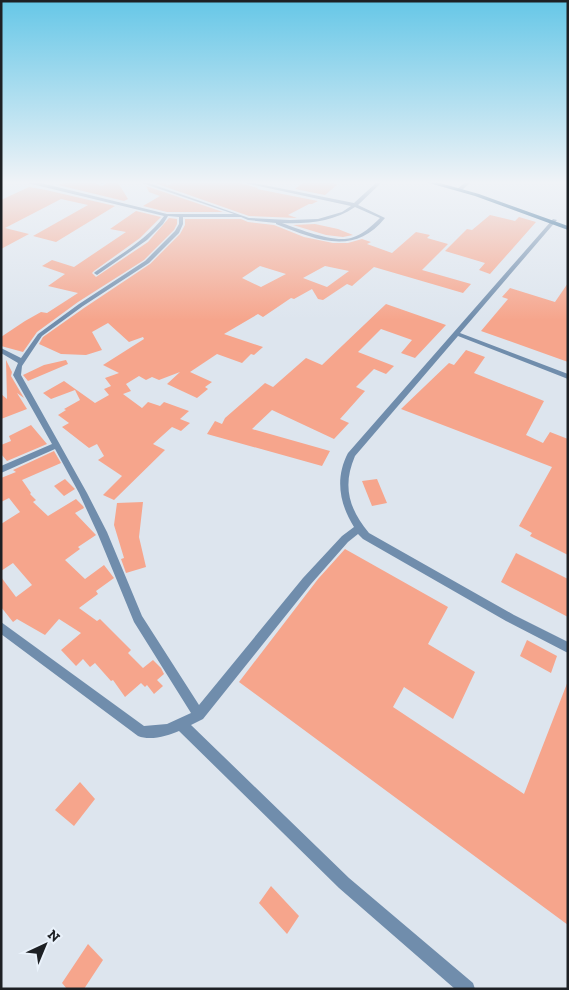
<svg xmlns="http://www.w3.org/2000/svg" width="569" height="990" font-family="'Zilla Slab',serif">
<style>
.building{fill:#f6a58c;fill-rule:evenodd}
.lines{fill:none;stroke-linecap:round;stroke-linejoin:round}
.minor{fill:#708dac;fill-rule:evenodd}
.primary{fill:#004378;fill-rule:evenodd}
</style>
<rect width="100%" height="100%" fill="#dde5ee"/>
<path class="building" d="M68,181H91L101,186L106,184L105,181H117L128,199L124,201L58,185Z
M149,181H166L167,186L176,181H233L258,188L257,189L318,201L312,204H309L288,215L297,218L249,216Z
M305,181H322L338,184L325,195L295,189Z
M146,186L223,212H167L143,206L160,196L149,192Z
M29,187L46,190L115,206L56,242L33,236L88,205L61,199L5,228L29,234L1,249V200Z
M136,211L161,217L140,238L94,271L92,273L96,277L148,242L169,218L177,219V224L174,230L144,260L78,302L37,332L23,352L1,346V337L25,321L41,312L47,313L78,293L48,286L65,274L42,266L52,260L74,267L126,232L110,229Z
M490,215L515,221L519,217L536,222L490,274L479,270L485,263L445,251L467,229L472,230Z
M185,219H241L248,222L274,225L304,237L333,243H348L362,239L371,242L367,244L392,253L416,232L430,235L427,238L448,244L422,270L471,284L463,293L374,267L352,286L347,284L323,300L318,299L312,289L294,299L291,298L263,317L258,314L224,334L263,347L254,355L251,354L242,363L217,354L190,372L212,382L205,387L208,389L197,398L167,384L180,372L159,380L152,377L146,380L139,376L126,384L131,391L123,394L142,408L148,402L160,406L164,402L189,411L180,419L190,423L181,431L172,427L153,444L165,450L114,500L103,495L122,476L98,460L104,456L97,444L89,448L62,427L69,423L58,415L66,410L64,409L80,400L75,390L51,399L43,393L64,381L95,403L109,395L104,389L111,386L105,378L119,373L103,365L144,339L143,337L129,342L108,323L92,332L102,350L86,355L61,354L39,344L43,337L84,308L150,264L180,234L185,225ZM260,266L286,274L261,287L242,278ZM325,266L349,271L327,287L303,278Z
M315,224L338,229L353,235L343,237L326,235L293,225Z
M568,283V362L481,331L508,299L502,297L510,288L555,302Z
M386,304L446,325L415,358L401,353L412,340L381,329L358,352L394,366L386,374L374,369L356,387L365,391L340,419L349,423L334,439L272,410L252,429L330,451L322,466L207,434L215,421L222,424L225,418L265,383L273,387L306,358L322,365Z
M466,350L485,357L474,373L544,401L526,435L543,443L550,432L568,439V555L530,536L532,533L519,526L552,467L401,409L449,363L454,365Z
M6,360L12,372L11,376L24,398L17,393L27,409L1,419V394L7,399Z
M66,360L68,364L28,381L23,375L44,365Z
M31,425L47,444L7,461L1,454V445L11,441L9,436Z
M54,451L61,463L22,480L31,493L30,494L36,500L33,502L48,516L76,499L83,506L84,508L75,513L96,535L78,547L80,549L65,560L85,579L104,565L114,578L96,591L98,594L79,608L97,621L100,619L131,650L128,653L143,668L153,660L161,668L164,674L157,680L163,686L154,694L147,685L145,687L141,683L125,697L113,680L111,681L95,663L90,667L83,659L76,666L61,650L81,633L59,619L45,635L17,619L13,622L1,607V577L16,597L32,585L13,563L1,571V524L20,512L9,498L1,502V478L16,472L13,470Z
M65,479L75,489L64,496L54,486Z
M377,479L387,503L372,506L362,481Z
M143,502L139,537L146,567L126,573L121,559L124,558L114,525L117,503Z
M345,549L448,607L428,644L475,672L453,719L404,687L393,707L524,794L568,681V925L239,682L318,579Z
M516,553L568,579V617L501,582Z
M527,640L557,656L551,673L520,656Z
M80,782L95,799L74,826L55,810Z
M271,886L299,916L287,934L259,903Z
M88,944L103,960L84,989H67L62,983Z"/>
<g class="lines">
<path class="minor" d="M19,181L41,183L167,214H234L136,181H143L249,218L290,220L318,219L342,212L351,206L235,181H244L354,203L378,181H383L358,205L385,218C354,257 315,239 276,224V223L248,220L241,217H183V224L179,233L149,263L83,306L42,336L22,366L21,375L87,493L107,532L142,616L199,705L303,578L342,536L354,527C339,503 335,478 348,453L553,219L557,220L460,333L568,374V379L458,336L355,456C342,486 349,509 369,533L514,615L568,642V653L506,621L363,539L358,534L348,542L311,584L203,719L191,725L349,878L473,983L475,989H455L339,888L179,731C168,736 150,741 138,736L1,634V622L144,726L167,724L191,713L134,622L97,532L79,493L55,449L1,473V466L52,444L13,375L18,363L1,353V348L21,358L38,334L79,304L145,261L175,231L179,224V217L168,216L163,224L147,240L97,275L94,273L95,272C119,255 147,240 164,216ZM355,207L380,218C372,226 362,235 351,238C333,243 299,229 282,223C308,224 333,222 355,207Z
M93,181H100L104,183L102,184Z
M467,181H472L461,191H457V189Z"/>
<path class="primary" d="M422,181H433L479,194L568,226V230L475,196Z"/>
</g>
<linearGradient id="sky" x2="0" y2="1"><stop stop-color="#66c7e7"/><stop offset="0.57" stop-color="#f0f3f7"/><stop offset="1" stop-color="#f0f3f7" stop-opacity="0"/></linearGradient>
<rect width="569" height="320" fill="url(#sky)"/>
<rect width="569" height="990" fill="none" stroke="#1d2024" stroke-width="5"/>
<g transform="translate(45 945) rotate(44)" stroke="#eaf2fb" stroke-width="4" paint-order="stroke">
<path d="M0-4L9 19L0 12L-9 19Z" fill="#1d2024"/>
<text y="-8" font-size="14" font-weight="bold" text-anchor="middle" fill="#1d2024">N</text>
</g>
</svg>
